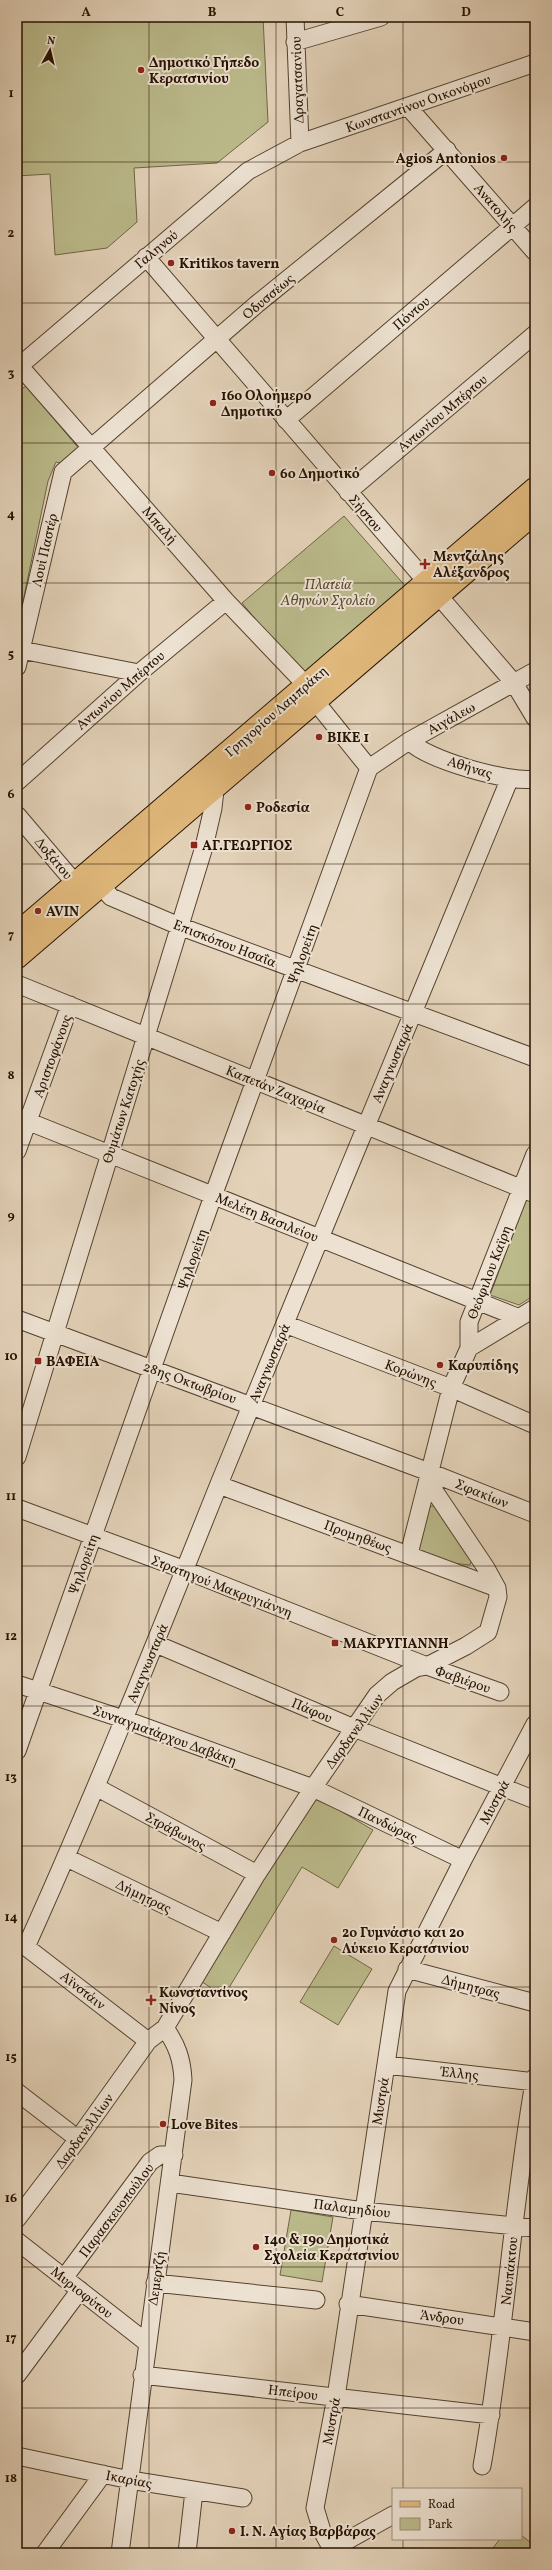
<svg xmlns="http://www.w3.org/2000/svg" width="552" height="2570" font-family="Vollkorn,serif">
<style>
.green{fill:#bbba8b;stroke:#706646}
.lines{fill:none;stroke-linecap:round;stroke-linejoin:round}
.minor-casing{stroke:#55422e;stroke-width:19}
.major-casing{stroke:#251100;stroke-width:23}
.minor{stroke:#ede2d2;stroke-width:17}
.major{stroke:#e2ba7d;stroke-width:21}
.grid{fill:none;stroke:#251100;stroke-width:1;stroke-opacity:0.55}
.poi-dot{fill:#8f2418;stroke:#ede2d2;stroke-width:1.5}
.labels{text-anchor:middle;stroke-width:4;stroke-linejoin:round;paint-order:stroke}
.poi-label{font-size:14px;font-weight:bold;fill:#251100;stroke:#ede2d2;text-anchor:start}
.street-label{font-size:14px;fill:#251100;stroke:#ede2d2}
.park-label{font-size:14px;font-style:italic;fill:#5a4c31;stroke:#ede2d2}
.neatline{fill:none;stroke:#251100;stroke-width:1.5}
.grid-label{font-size:13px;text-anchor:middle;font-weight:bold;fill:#251100}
</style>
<rect width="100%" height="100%" fill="#e4d3ba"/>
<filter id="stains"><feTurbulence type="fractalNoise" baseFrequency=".005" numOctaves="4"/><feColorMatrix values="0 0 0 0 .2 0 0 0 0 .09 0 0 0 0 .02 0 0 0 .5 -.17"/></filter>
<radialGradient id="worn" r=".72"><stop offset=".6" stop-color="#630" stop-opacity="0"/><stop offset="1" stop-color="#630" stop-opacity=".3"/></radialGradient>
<path class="green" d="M17,17H263L268,122L217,163L134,168L137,222L107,248L55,255L50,174L17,176Z
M26,386L81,451L64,464L56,462L48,481L22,606L17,611V392Z
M344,516L407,588L302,675L242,603Z
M528,1194L535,1196V1295L519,1305L490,1295Z
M432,1506L438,1507L473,1557L470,1565L442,1562L415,1551L426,1509Z
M312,1798L337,1809L373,1830L338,1888L302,1867L224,1996L199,1980Z
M334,1946L372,1969L338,2025L300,2002Z
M291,2210L333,2217L322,2282L280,2275Z
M521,2535L535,2546V2553H489L500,2539H521Z"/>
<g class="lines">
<g class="minor-casing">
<path id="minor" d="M295,17L300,143
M295,42L381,17
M409,108L535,252
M146,257L514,683L535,718
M17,363L226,601L306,685
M17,368L248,171L300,143L535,63
M286,420L535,207
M348,492L535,334
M17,645L21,650L139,673
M17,667L63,472L257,304L447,150
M315,701L369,768
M409,741C428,760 508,783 535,779
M369,768L409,741L535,671
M17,782L139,673L226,601
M17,815L75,883
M101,886L111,897L179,926L535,1058
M17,984L535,1194
M17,1117L517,1317
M17,1151L70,1005
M17,1319L429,1472L535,1514
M285,1324L451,1388L535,1425
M469,1348L535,1308
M17,1457L204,847L213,808L216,781
M219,1485L497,1588
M17,1508L185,1570L427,1666L500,1692
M409,1554L451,1388L469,1348V1322L535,1154
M156,1644L354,1728L535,1800
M17,1684L123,1719L313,1788L463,1860
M17,1751L213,1196L369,768
M96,1787L257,1874
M67,1858L222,1933
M17,1940L148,2041
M26,1947C95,1794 157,1639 219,1484C315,1248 413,1014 510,778
M407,1969L535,2003
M386,2065L535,2082
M17,2092L78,2139
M170,2183L363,2211L535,2228
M17,2219L78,2139L148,2041L165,2028L257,1874L313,1788L377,1695L392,1682L416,1668L427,1666L466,1646L488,1632L498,1597L497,1588L486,1568L435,1492L429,1472
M17,2241L146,2342
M64,2278L150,2162L160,2155H174
M155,2283L316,2300
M348,2304L535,2332
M17,2375L80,2290
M142,2375L491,2415
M17,2456L130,2480L243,2498
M482,2466C505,2337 512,2206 535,2077
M332,2549L393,2515
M45,2553L103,2474
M120,2553L183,2080C182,2059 177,2045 165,2028
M187,2553L194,2491
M334,2553L322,2531L315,2508L336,2397L397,1991L463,1860L535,1724"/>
</g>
<g class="major-casing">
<path id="major" d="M17,933L535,488
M17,958L535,513"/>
</g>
<use href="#minor" class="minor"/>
<use href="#major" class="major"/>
</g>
<path class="grid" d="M149,17V2553M276,17V2553M403,17V2489M17,162H535M17,303H535M17,443H535M17,583H535M17,724H535M17,864H535M17,1004H535M17,1145H535M17,1285H535M17,1425H535M17,1566H535M17,1706H535M17,1846H535M17,1987H535M17,2127H535M17,2267H535M17,2408H535M403,2539V2553"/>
<g class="poi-dot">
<circle cx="141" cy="70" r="4"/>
<circle cx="504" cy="158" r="4"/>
<circle cx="171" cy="263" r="4"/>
<circle cx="213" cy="403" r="4"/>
<circle cx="272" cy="473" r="4"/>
<path d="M423 558h4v4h4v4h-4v4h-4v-4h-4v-4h4z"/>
<circle cx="319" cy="737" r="4"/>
<circle cx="248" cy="807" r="4"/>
<rect x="190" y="841" width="8" height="8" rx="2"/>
<circle cx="38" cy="911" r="4"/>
<rect x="34" y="1357" width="8" height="8" rx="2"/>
<circle cx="440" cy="1365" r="4"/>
<rect x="331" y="1639" width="8" height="8" rx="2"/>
<circle cx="334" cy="1940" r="4"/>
<path d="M149 1994h4v4h4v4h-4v4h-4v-4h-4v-4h4z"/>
<circle cx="163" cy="2124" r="4"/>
<circle cx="256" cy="2247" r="4"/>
<circle cx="232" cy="2531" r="4"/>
</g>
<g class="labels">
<g class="poi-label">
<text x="149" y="67">Δημοτικό Γήπεδο<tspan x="149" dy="16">Κερατσινίου</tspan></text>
<text x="496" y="163" text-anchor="end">Agios Antonios</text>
<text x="179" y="268">Kritikos tavern</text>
<text x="221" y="400">16o Ολοήμερο<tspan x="221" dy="16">Δημοτικό</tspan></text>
<text x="280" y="478">6o Δημοτικό</text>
<text x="433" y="561">Μεντζάλης<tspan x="433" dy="16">Αλέξανδρος</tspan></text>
<text x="327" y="742">BIKE 1</text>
<text x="256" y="812">Ροδεσία</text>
<text x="202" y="850">ΑΓ.ΓΕΩΡΓΙΟΣ</text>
<text x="46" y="916">AVIN</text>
<text x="46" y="1366">ΒΑΦΕΙΑ</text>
<text x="448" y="1370">Καρυπίδης</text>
<text x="343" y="1648">ΜΑΚΡΥΓΙΑΝΝΗ</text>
<text x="342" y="1937">2ο Γυμνάσιο και 2ο<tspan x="342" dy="16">Λύκειο Κερατσινίου</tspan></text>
<text x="159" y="1997">Κωνσταντίνος<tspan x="159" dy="16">Νίνος</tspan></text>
<text x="171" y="2129">Love Bites</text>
<text x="264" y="2244">14ο &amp; 19ο Δημοτικά<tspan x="264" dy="16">Σχολεία Κερατσινίου</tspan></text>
<text x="240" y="2536">Ι. Ν. Αγίας Βαρβάρας</text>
</g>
<g class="street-label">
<text transform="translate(297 80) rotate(-92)" y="5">Δραγατσανίου</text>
<text transform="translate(418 103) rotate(-19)" y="5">Κωνσταντίνου Οικονόμου</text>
<text transform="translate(496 207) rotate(49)" y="5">Ανατολής</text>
<text transform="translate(156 249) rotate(-40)" y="5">Γαληνού</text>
<text transform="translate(268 296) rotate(-40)" y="5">Οδυσσέως</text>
<text transform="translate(411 313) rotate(-41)" y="5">Πόντου</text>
<text transform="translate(442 413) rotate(-40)" y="5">Αντωνίου Μπέρτου</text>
<text transform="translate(366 513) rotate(50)" y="5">Σήστου</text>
<text transform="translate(160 525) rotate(49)" y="5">Μπαλή</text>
<text transform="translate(44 550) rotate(-77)" y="5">Λουί Παστέρ</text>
<text transform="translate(120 690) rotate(-41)" y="5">Αντωνίου Μπέρτου</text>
<text transform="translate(276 711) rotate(-41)" y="5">Γρηγορίου Λαμπράκη</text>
<text transform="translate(451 718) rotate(-29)" y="5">Αιγάλεω</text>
<text transform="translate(470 767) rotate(17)" y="5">Αθήνας</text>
<text transform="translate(54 858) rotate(50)" y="5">Δοξάτου</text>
<text transform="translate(225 943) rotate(21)" y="5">Επισκόπου Ησαΐα</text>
<text transform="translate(302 954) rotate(-70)" y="5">Ψηλορείτη</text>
<text transform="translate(52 1056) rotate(-70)" y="5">Αριστοφάνους</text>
<text transform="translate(392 1063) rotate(-67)" y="5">Αναγνωσταρά</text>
<text transform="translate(276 1089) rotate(22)" y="5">Καπετάν Ζαχαρία</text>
<text transform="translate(123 1111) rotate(-72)" y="5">Θυμάτων Κατοχής</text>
<text transform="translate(267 1217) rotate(22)" y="5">Μελέτη Βασιλείου</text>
<text transform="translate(192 1259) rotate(-71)" y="5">Ψηλορείτη</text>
<text transform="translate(489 1272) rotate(-69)" y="5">Θεόφιλου Καϊρη</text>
<text transform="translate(269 1363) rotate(-67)" y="5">Αναγνωσταρά</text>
<text transform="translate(411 1373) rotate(21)" y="5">Κορώνης</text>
<text transform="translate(190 1382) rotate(20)" y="5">28ης Οκτωβρίου</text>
<text transform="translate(482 1493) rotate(22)" y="5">Σφακίων</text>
<text transform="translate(358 1536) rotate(20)" y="5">Προμηθέως</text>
<text transform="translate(83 1564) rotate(-70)" y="5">Ψηλορείτη</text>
<text transform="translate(222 1586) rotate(21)" y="5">Στρατηγού Μακρυγιάννη</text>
<text transform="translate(147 1663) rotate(-67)" y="5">Αναγνωσταρά</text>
<text transform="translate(463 1679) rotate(19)" y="5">Φαβιέρου</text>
<text transform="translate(312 1710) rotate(23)" y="5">Πάφου</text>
<text transform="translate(354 1731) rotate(-54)" y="5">Δαρδανελλίων</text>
<text transform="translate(165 1735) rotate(20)" y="5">Συνταγματάρχου Δαβάκη</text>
<text transform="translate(494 1802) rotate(-62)" y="5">Μυστρά</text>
<text transform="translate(388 1824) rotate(26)" y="5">Πανδώρας</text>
<text transform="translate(176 1831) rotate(28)" y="5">Στράβωνος</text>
<text transform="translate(144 1896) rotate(26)" y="5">Δήμητρας</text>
<text transform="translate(471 1986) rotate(15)" y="5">Δήμητρας</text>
<text transform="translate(83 1990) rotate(38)" y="5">Αϊνστάιν</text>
<text transform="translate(460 2073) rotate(6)" y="5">Έλλης</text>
<text transform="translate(380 2101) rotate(-81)" y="5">Μυστρά</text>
<text transform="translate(84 2131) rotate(-54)" y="5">Δαρδανελλίων</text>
<text transform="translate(352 2208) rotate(7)" y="5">Παλαμηδίου</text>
<text transform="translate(116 2210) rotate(-53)" y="5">Παρασκευοπούλου</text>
<text transform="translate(509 2271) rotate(-84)" y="5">Ναυπάκτου</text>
<text transform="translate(156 2278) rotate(-82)" y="5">Δεμερτζή</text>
<text transform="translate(82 2292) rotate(38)" y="5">Μυριοφύτου</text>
<text transform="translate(442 2317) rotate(8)" y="5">Άνδρου</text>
<text transform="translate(293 2392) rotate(7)" y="5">Ηπείρου</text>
<text transform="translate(331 2421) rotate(-80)" y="5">Μυστρά</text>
<text transform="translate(129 2479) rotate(11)" y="5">Ικαρίας</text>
</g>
<g class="park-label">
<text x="328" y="589">Πλατεία<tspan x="328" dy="16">Αθηνών Σχολείο</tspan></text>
</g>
</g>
<rect width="552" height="2570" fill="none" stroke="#e4d3ba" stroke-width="44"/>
<rect x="392" y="2488" width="130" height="52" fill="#ede2d2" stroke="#9d8e7e"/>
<rect x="400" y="2501" width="20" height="6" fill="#e2ba7d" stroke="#9d8e7e"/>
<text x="428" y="2508" font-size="12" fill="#251100">Road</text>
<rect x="400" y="2518" width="20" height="12" fill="#bbba8b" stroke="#9d8e7e"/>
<text x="428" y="2528" font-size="12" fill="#251100">Park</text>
<g transform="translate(50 50) rotate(8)" stroke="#ede2d2" stroke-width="3" paint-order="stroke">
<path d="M0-3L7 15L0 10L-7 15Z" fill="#251100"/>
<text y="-6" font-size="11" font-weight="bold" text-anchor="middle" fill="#251100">N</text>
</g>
<rect x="22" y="22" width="508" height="2526" class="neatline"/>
<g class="grid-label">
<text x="86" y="16">A</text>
<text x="212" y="16">B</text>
<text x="340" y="16">C</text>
<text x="466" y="16">D</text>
<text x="11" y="97">1</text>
<text x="11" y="237">2</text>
<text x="11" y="377">3</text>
<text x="11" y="518">4</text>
<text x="11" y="658">5</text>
<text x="11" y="798">6</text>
<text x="11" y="939">7</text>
<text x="11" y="1079">8</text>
<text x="11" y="1219">9</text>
<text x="11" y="1360">10</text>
<text x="11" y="1500">11</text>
<text x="11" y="1640">12</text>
<text x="11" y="1781">13</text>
<text x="11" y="1921">14</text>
<text x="11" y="2061">15</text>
<text x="11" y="2202">16</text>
<text x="11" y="2342">17</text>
<text x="11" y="2482">18</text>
</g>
<rect width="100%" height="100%" filter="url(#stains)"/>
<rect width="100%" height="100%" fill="url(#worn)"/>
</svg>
